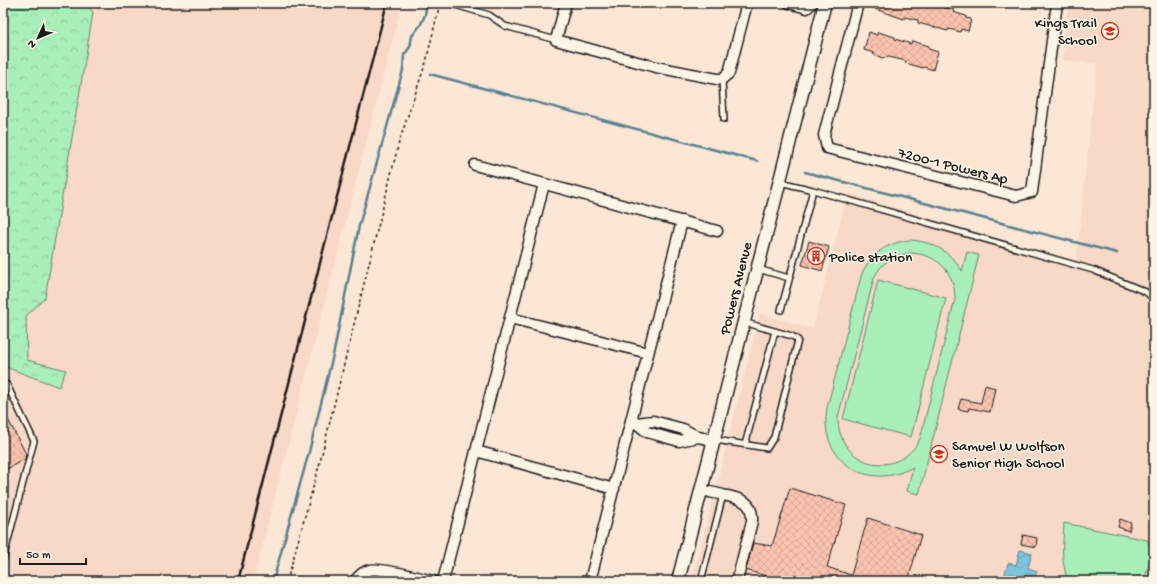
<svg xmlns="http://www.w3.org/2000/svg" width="1157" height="584" font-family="'Gochi Hand',sans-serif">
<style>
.built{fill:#f8d8c7}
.forest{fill:url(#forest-crowns);stroke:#62866b}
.pitch{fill:#a9efba;stroke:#62866b;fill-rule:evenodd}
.water{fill:url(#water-waves);stroke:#56828f}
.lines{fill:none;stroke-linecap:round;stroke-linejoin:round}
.stream{stroke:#56828f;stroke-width:2.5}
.building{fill:url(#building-cross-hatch);stroke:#1c1c1c}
.service-casing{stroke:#1c1c1c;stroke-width:8}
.minor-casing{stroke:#1c1c1c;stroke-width:13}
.tertiary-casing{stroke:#1c1c1c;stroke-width:15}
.path{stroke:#1c1c1c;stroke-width:1.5;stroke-dasharray:3 3;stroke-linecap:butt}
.service{stroke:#fcf5e5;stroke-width:5}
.minor{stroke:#fcf5e5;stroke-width:10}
.tertiary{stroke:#fcf5e5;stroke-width:12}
.rail{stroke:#1c1c1c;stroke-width:2.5}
.labels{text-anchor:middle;stroke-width:3;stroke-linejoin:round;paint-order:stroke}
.poi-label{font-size:15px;fill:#1c1c1c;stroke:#fcf5e5;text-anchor:start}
.street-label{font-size:15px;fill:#1c1c1c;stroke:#fcf5e5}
</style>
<defs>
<pattern id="forest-crowns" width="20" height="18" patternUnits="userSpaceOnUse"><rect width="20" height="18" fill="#a9efba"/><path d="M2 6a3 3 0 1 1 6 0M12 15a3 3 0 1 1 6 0" fill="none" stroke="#91cc9f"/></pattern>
<pattern id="water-waves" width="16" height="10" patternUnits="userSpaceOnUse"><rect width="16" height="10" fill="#7cc6db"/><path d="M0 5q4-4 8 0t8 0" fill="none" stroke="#6baabb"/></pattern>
<pattern id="building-cross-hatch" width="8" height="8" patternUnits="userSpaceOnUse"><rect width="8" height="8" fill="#fcc4b0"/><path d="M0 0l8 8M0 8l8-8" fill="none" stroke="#d7a897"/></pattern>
</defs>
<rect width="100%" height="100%" fill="#fce6d5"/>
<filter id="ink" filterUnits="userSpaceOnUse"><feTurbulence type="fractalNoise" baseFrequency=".025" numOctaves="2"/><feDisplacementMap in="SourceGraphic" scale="8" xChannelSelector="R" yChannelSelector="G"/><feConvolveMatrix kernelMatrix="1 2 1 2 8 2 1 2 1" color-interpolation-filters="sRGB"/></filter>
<g filter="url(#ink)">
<path class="built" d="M86,3H402L253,581H3V366L59,387L66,370L27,360L26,316L45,298L93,13L88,4Z
M1068,3H1154L1153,581H692L760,314L813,329L848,193L1076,264L1097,64L1063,60Z"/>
<path class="forest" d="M3,3H86L88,4L93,13L45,298L26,316L27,360L66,370L59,387L3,366Z"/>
<path class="pitch" d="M909,240C932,241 950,251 962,271L967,252L979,255L919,494L907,491L913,467C867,493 818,460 827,408L862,273C872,253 887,243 909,240ZM910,253C937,254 955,271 955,299L920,439C897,482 837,466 838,417L874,278C881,263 893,255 910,253Z
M878,280L946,298L911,437L843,419Z
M1064,523L1147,540L1153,551L1144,581H1068C1060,558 1063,547 1064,523Z"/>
<path class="water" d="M1020,550L1032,553L1028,568L1037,571L1034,581H1003L1008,563L1016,565Z"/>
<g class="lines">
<path class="stream" d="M430,74L757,161
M805,172L1117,253
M273,581L309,452L334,351L359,226L403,70L404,55L410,47L412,36L421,24L425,15L427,3"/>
</g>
<path class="building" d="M877,3H928L954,10L953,12L966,16V18L971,19L968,31L961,29L960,32L949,29L948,31L918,23V20L905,17L904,19L875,9Z
M869,32L877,35L878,32L895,37V39L911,44L912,41L929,46V49L938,52L933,70L924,67L923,68L916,66L905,63L906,61L889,57L882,58L873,54L874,53L864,50Z
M809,241L829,247L822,271L802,265Z
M985,385L995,388L990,412L969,408L968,411L958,409L961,399L981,403Z
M3,410L26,454L25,459L3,471Z
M790,488L846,505L827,567L851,575L868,518L921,535L908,581H764L766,576L746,570L753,543L772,546Z
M1120,519L1131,523L1129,531L1118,527Z
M1023,535L1037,538L1036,547L1021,544Z"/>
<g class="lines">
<g class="service-casing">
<path id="service" d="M452,4L489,15L505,26L556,40
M722,79L724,119
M780,182L813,190L1093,270L1146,292L1154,299
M758,269L789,278
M781,310L813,190
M3,382L7,385L34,441L27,467L3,560
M715,440L767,448L774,437L798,340L792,336L743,322
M745,445L775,331
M701,581L723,495"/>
</g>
<g class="minor-casing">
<path id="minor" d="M566,3L556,40L656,67L717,79H722L729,73L747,3
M789,3L807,8L812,3
M858,3L824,135L827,148L1016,196L1032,192L1057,3
M475,165L717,231
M510,318L648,353
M633,422L636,423L647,432L679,441L698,437
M636,423L653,421L683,429L698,437L714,440
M476,451L614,489
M701,490C708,492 716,493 723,495C740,499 753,500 752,521L737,581
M355,581C358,577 364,571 370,570C380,567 421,578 433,581
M443,581L544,184
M590,581L682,221"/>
</g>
<g class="tertiary-casing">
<path id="tertiary" d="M678,581L825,3"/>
</g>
<path class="path" d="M287,581L319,466L399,142L426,62L440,3"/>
<use href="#service" class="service"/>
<use href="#minor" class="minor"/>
<use href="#tertiary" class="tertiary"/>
<path class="rail" d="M238,581L387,3"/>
</g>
</g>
<defs>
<g id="school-ring" transform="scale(0.9)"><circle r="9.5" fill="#fcf5e5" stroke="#c8321e" stroke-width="1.5"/><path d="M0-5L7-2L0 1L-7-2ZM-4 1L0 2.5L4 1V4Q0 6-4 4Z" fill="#c8321e"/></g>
<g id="building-ring" transform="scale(0.9)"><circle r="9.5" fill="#fcf5e5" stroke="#c8321e" stroke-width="1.5"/><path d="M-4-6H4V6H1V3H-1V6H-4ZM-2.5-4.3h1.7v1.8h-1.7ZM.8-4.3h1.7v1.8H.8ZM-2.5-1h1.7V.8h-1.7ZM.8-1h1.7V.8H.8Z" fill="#c8321e"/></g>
</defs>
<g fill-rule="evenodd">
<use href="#school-ring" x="1110" y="31"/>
<use href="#building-ring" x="816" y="256"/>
<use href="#school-ring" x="939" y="454"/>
</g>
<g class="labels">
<g class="poi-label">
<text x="1097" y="27" text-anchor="end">Kings Trail<tspan x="1097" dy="17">School</tspan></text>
<text x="829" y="261">Police station</text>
<text x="952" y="450">Samuel W Wolfson<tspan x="952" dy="17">Senior High School</tspan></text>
</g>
<g class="street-label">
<text transform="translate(953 165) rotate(14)" y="5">7200-1 Powers Ap</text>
<text transform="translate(735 288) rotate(-76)" y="5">Powers Avenue</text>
</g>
</g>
<rect width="1157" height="584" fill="none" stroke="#fcf5e5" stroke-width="16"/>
<rect x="8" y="8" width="1141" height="568" fill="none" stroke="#1c1c1c" stroke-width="1.5" filter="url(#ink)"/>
<g transform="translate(38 38) rotate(226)" stroke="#fcf5e5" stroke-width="3" paint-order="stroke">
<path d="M0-3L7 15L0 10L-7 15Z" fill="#1c1c1c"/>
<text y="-6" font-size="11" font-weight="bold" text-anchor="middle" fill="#1c1c1c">N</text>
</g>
<path d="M20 558v6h66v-6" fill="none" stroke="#1c1c1c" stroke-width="2"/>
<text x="26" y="558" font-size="12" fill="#1c1c1c" stroke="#fcf5e5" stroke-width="3" paint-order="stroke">50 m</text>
</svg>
